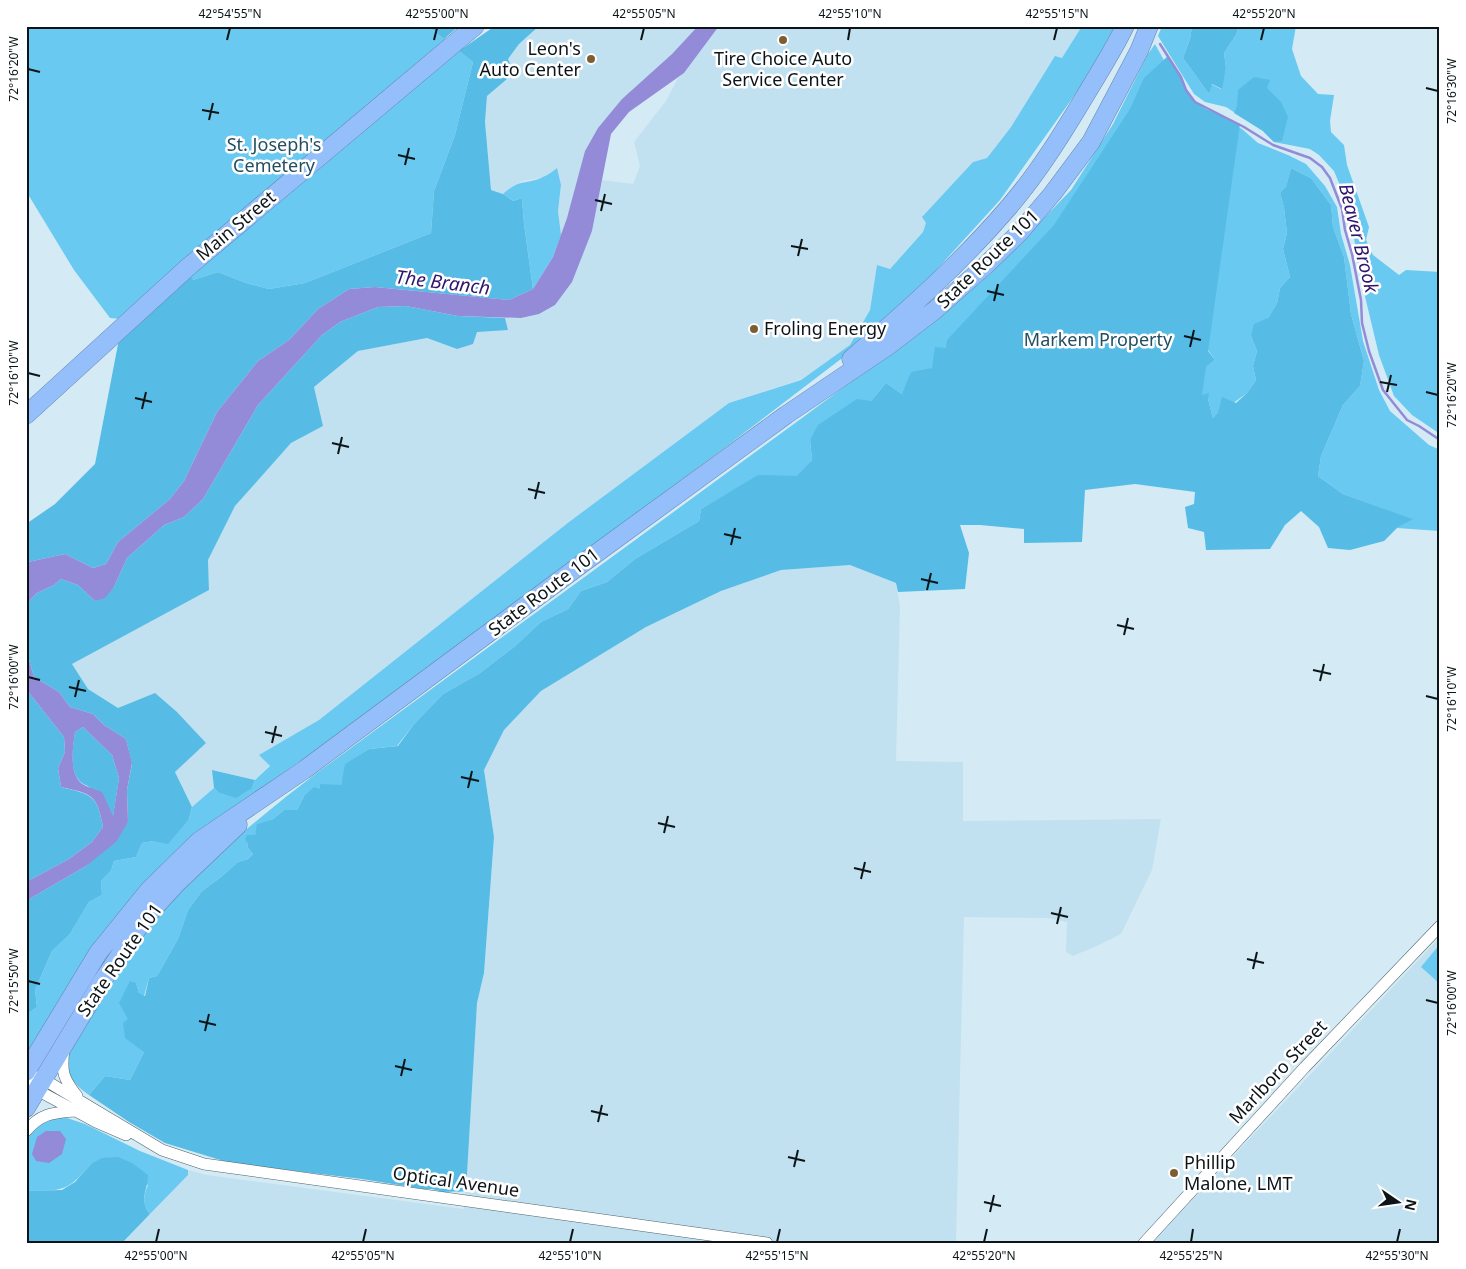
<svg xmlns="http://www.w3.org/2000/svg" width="1466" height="1269" font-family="'Noto Sans',sans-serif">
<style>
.built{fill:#c2e1f0}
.green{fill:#69c9f0}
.forest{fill:#56bce5}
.water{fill:#938bd7;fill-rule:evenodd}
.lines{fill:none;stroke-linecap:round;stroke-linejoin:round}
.stream{stroke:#938bd7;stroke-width:2.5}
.minor-casing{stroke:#4e636c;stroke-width:12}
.highway-casing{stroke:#6583ab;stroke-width:19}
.minor{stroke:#fff;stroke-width:11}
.highway{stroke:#95bffa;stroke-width:18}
.ticks{fill:none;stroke:#0c1418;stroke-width:2}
.poi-dot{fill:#7c5e32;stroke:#fff;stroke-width:2}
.labels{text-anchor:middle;stroke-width:5;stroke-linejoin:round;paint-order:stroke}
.poi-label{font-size:18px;fill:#0c1418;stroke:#fff;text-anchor:start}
.park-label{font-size:18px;fill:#234f60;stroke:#fff}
.street-label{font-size:18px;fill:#0c1418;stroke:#fff}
.water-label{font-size:19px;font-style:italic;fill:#2f156e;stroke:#fff}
.neatline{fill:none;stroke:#0c1418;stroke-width:2}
.ticks-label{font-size:12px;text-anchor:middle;fill:#0c1418}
</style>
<rect width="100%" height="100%" fill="#d4ebf5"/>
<path class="built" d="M539,26H698L672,54L622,99L567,218L561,235L558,211L561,185L542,178L523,181L511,187L503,194L491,190L485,122L487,96L514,73L508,59L519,44Z
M719,26H1082L1062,58L1011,127L987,158L973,162L923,217L927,223L923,232L890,269L877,266L870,310L851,345L802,379L729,403L569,522L319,720L260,755L270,765L255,780L213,770L214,788L192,807L175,772L206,742L118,708L88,689L72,664L209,590L208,560L235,506L291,443L323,426L314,387L358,351L427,338L457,349L477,331L508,330L505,318H521L539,314L555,305L592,231L602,180L633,184L640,166L634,142L666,101L678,78L684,73Z
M850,565L896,583L900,606L896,761L963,762V821L1161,819L1152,870L1121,934L1101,944L1073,956L1066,952L1067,922L1047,918L964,917L956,1243H122L188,1175V1170L207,1175L464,1209L477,1003L484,973L494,837L484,770L504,730L541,691L646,627L721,591L781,570Z
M1440,937V1243H1152L1224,1166Z"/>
<path class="green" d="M26,26H428L473,62L455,135L434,191L431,233L305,283L269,289L246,283L218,272L193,280L121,319L110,318L74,270L26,191Z
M1082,26H1115L1086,79L1000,200L921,287L854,349L727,446L322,746L237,805L188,847L26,1063V1015L37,1007L35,990L52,951L70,934L89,902L102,895L101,881L111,871L114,861L136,857L142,843L153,841L189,819L192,807L214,788L218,792L252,788L255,780L270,766L259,755L319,720L569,522L729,403L801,380L850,345L870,310L877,265L890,269L923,232L926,223L922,217L973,162L987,158L1011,127L1055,56L1062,58Z
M1162,26H1192L1190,39L1183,58L1209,94L1211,84L1221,89L1226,68L1224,53L1236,35L1239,26H1296L1292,49L1301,76L1318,94L1334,95L1330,121L1331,132L1344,145L1347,165L1369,227L1366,240L1373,255L1399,275L1406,270L1440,272V434L1412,415L1394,396L1379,355L1363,288L1348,205L1334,171L1319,155L1310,149L1274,142L1263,131L1226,107L1205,102L1194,94L1158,36Z
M1155,44L1172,75L1193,105L1242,129L1258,143L1288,155L1306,164L1325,186L1337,207L1341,234L1350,265L1363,341L1379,390L1390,411L1429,445L1440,450L1439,531L1397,528L1412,519L1343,494L1318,476L1321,456L1343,405L1360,386L1364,361L1351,314L1344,257L1333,227L1331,205L1311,178L1291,168L1286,188L1280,193L1284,208L1287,233L1283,249L1290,277L1280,288L1277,303L1268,318L1251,336L1257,351L1253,366L1256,380L1247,393L1213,418L1208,399L1190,402L1193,377L1215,360L1198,336L1146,123L932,368L902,394L886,383L871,401L810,440L812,460L797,477L758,476L701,509L699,521L635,559L607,582L581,591L568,609L541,622L514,647L480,673L443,694L414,724L397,746L369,749L346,764L341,785L466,1191L458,1192L304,796L297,810H284L273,819L258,824L255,835L247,842L248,848L253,854L248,859L238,862L221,877L202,891L188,910L178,939L157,976L149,978L144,996L139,993L136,983L128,1019L144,1052L130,1080L105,1076L89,1095C71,1082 63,1072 70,1049C103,994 136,938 181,891C222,847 270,809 318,772L802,418L944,313L990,274L1071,190L1113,124L1148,54Z
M557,168L561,185L558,211L561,235L553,257L533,289L524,224L522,198L513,201L503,194C520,178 527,185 543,177C548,175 553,171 557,168Z
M1440,944V984L1421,967Z
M64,1117L85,1124L140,1151L188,1170V1175L150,1214C142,1203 143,1197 148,1185L91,1164C66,1193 63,1190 26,1191C26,1151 15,1125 64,1117Z"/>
<path class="forest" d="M428,26H459L444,39Z
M495,26H539L519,44L508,59L514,73L487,96L485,122L491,190L503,194L513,201L522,198L524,224L533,289L509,300L375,287L349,289L318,309L289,340L258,361L217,412L184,481L170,499L118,542L106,564L93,568L65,554L28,562L26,564V524L55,504L95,464L119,339L190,276L193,280L218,272L246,283L269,289L305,283L431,233L434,191L455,135L473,62L459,51Z
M1192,26H1239L1236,35L1224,53L1226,68L1222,89L1212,84L1209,94L1183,58L1190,39Z
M1168,56L1181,77L1186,90L1195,102L1206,109L1240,124L1208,351L1215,360L1206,367L1202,395L1209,393L1208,399L1213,418L1218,413L1222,397L1236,403L1247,393L1256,380L1253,366L1257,351L1251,336L1254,324L1268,318L1277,303L1280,288L1290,277L1283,249L1287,233L1284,208L1280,193L1286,187L1291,168L1311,178L1331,205L1333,227L1344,257L1351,314L1364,361L1360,386L1343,405L1321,456L1318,476L1343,494L1413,519L1397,528L1384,541L1350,550L1328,548L1319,527L1301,511L1285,525L1270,549L1206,550L1204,532L1188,528L1185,507L1194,504L1195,492L1135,484L1085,490L1082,542L1024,543V529L980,525H960L969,553L965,589L898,592L896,583L850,565L781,570L721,591L646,627L541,691L504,730L484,770L494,837L484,973L477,1003L466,1191L443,1192L432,1189H423L362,1179L230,1163L165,1143L129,1122L89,1095L105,1076L130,1080L144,1052L125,1038L123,1023L128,1019L119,1003L130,981L136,983L139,993L145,996L149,978L157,976L178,939L188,910L202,891L221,877L238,862L248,859L253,854L248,848L247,842L245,840L247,835H255L257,824L273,819L284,810H297L304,796L314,787L320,789V784L341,785L345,764L369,749L398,746L414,724L443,694L480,673L514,647L541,622L568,609L581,591L607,582L635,559L699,521L701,509L758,475L797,476L812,460L810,440L818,425L857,399L871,401L886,383L902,394L911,372L932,368L935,347L946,348L947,340L1054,225L1130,109L1144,78Z
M1254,77L1270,80L1267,88L1281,102L1288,117L1282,141L1274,142L1263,131L1234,113L1237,106L1238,90Z
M406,306L458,316L505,318L508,330L477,332L473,344L457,349L427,338L358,351L314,387L323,426L291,443L235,506L208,560L209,590L72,664L88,689L118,708L155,693L177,712L206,743L175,772L192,807L189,819L168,844L153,841L142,843L136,857L114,861L111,871L101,881L102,895L89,902L70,934L52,951L35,990L37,1007L26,1015V901L86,866L128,822L127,790L132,764L126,739L104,725L93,714L70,707L59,692L34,677L26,650V604L37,593L54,585L61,579L78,585L95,601L114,587L127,558L164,525L184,517L203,499L258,405L322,335L340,322L378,307Z
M26,689L64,737L65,752L58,768L61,787C92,795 97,794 103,827L92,842L69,859L26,882Z
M83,727L112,755L119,778L113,817C108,807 98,794 89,787C87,785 84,785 82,783C68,773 73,746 75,732Z
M212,770L255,780L252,788L236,798L218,792L214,788Z
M118,1157L132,1163L148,1175C148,1192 138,1198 150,1214L122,1243H26V1191L62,1190L75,1182L91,1164L102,1158Z"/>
<path class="water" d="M698,26H719L684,73L629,112L611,134L592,231L572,282L555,305L539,314L521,318L458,316L406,306L378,307L340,322L322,335L258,405L203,499L184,517L164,525L127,558L114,587L105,598L95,601L78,585L61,579L54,585L37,593L26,604V565L28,562L65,554L93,568L106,564L118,542L170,499L184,481L217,412L258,361L289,340L318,309L349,289L375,287L509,300L533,289L553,257L567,218L585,151L598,128L622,99L672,54Z
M26,650L34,677L59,692L70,707L93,714L104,725L126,739L132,763L127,790L128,822L116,842L86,866L26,901V882L69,859L92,842L103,827C97,794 92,794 61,787L58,768L65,752L64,737L26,689ZM83,727L112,755L119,778L113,816L102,792C95,789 85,787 80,782C69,770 73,747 75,732Z
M46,1131H60L66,1139L62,1154L49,1163L36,1161L32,1154L37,1137Z"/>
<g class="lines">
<path class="stream" d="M1160,44L1181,77L1186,90L1195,102L1244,127L1273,145L1310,158L1322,167L1330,178L1342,209L1345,230L1352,254L1361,300L1362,323L1369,351L1383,390L1407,420L1419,426L1440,440"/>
<g class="minor-casing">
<path id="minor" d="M64,1049C61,1072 63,1078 77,1096
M26,1077L37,1090L96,1122L126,1135
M37,1077L43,1079L162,1150L204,1164L767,1243
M26,1131C41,1113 53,1113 75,1111
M1144,1243L1305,1067L1440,926"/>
</g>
<g class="highway-casing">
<path id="highway" d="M851,359C906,312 960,264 1008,208C1040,171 1066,128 1091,86C1103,66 1115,47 1125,26
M26,415L187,268L475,26
M26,1072L98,953L149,890L199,841L304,770L583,563L786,415L888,346L935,310L986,265L1021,231L1053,193L1091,142L1139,51L1149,26
M26,1108L103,980L144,919L177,883L238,825"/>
</g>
<use href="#minor" class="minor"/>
<use href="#highway" class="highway"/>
</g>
<path class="ticks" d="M227,40L230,28M434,40L437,28M641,40L644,28M848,40L850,28M1054,40L1057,28M1261,40L1264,28M28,69L40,72M1426,88L1438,91M202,110L219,113M209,120L213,103M398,155L415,159M405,165L409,148M595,200L612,204M601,211L605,194M791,246L808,249M798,256L802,239M987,291L1004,295M994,301L998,284M1184,336L1201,340M1190,347L1194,330M28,373L40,376M1380,382L1397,385M1387,392L1391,375M1426,392L1438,395M135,398L152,402M142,409L146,392M332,443L349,447M338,454L342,437M528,489L545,493M535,499L539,482M724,534L741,538M731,545L735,528M921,579L938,583M927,590L931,573M1117,625L1134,629M1124,635L1128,618M1313,670L1331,674M28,677L40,680M1320,681L1324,664M69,687L86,691M1426,696L1438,699M75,697L79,680M265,732L282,736M272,743L276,726M461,777L479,781M468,788L472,771M658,823L675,827M664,833L668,816M854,868L871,872M861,879L865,862M1051,913L1068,917M1057,924L1061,907M1247,959L1264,963M1253,969L1257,952M28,981L40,984M1426,1000L1438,1003M199,1021L216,1025M205,1031L209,1014M395,1066L412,1070M401,1076L405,1059M591,1111L608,1115M598,1122L602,1105M788,1157L805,1161M794,1167L798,1150M984,1202L1001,1206M990,1212L994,1195M156,1242L159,1229M363,1242L366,1229M570,1242L573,1229M777,1242L780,1229M984,1242L987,1229M1191,1242L1193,1229M1397,1242L1400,1229"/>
<g class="poi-dot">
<circle cx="783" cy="40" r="5"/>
<circle cx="591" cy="59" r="5"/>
<circle cx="754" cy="329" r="5"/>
<circle cx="1174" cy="1173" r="5"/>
</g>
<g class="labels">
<g class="poi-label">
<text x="581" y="55" text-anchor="end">Leon's<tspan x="581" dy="21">Auto Center</tspan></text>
<text x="783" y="65" text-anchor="middle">Tire Choice Auto<tspan x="783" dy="21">Service Center</tspan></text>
<text x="764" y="335">Froling Energy</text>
<text x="1184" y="1169">Phillip<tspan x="1184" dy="21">Malone, LMT</tspan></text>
</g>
<g class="park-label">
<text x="274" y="151">St. Joseph's<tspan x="274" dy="21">Cemetery</tspan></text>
<text x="1098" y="346">Markem Property</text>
</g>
<g class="street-label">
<text transform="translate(236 226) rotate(-40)" y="6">Main Street</text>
<text transform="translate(988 259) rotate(-44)" y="6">State Route 101</text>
<text transform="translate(544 592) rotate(-37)" y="6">State Route 101</text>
<text transform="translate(120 960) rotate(-55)" y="6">State Route 101</text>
<text transform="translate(1278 1072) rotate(-47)" y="6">Marlboro Street</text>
<text transform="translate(456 1182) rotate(8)" y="6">Optical Avenue</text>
</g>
<g class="water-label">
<text transform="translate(1359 238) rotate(76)" y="7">Beaver Brook</text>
<text transform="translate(443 282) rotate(7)" y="7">The Branch</text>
</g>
</g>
<rect width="1466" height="1269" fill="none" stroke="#ffffff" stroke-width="55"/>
<g transform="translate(1398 1202) rotate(103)" stroke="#ffffff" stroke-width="4" paint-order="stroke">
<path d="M0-4L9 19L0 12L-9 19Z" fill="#0c1418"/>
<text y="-8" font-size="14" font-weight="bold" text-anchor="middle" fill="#0c1418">N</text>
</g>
<rect x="28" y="28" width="1410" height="1214" class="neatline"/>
<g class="ticks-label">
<text x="230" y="18">42°54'55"N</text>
<text x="437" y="18">42°55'00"N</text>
<text x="644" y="18">42°55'05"N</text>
<text x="850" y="18">42°55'10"N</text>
<text x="1057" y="18">42°55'15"N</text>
<text x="1264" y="18">42°55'20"N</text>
<text transform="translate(14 69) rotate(-90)" y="4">72°16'20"W</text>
<text transform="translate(1452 91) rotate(-90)" y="4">72°16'30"W</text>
<text transform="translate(14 373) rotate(-90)" y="4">72°16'10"W</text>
<text transform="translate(1452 395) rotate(-90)" y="4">72°16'20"W</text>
<text transform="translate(14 677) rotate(-90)" y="4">72°16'00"W</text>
<text transform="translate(1452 699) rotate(-90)" y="4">72°16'10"W</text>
<text transform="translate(14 981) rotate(-90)" y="4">72°15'50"W</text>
<text transform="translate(1452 1003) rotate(-90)" y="4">72°16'00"W</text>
<text x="156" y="1260">42°55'00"N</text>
<text x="363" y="1260">42°55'05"N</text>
<text x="570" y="1260">42°55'10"N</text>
<text x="777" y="1260">42°55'15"N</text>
<text x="984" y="1260">42°55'20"N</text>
<text x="1191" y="1260">42°55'25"N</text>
<text x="1397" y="1260">42°55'30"N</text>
</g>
</svg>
